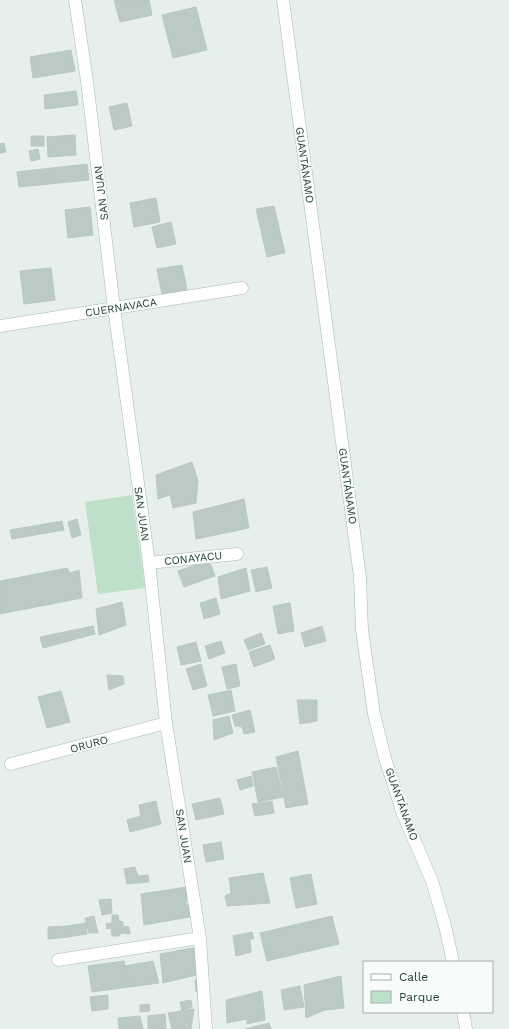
<svg xmlns="http://www.w3.org/2000/svg" width="509" height="1029" font-family="'Work Sans',sans-serif">
<style>
.park{fill:#bfe0c8}
.building{fill:#bbcac4;stroke:#b8c9c2}
.lines{fill:none;stroke-linecap:round;stroke-linejoin:round}
.minor-casing{stroke:#a8b8b2;stroke-width:13}
.minor{stroke:#fff;stroke-width:12}
.labels{text-anchor:middle;stroke-width:3.5;stroke-linejoin:round;paint-order:stroke}
.street-label{font-size:11px;fill:#24423a;stroke:#f7fbf9}
</style>
<rect width="100%" height="100%" fill="#e6efeb"/>
<path class="park" d="M132,495L145,588L98,594L85,502Z"/>
<path class="building" d="M114,0H149L152,15L120,22Z
M196,7L207,50L173,58L162,15Z
M71,50L75,71L33,78L30,57Z
M76,91L78,105L45,109L44,95Z
M127,103L132,126L114,130L109,107Z
M75,135L76,155L48,157L47,137Z
M31,136H44V146H31Z
M4,143L6,152L0,153V144Z
M38,149L40,159L31,161L29,151Z
M87,164L89,180L19,187L17,172Z
M156,198L160,222L134,227L130,203Z
M274,206L285,253L267,257L256,209Z
M90,207L93,235L68,238L65,210Z
M171,222L176,244L157,248L152,227Z
M182,265L187,290L162,295L157,269Z
M51,268L55,300L24,304L20,271Z
M192,462L198,481L196,503L173,508L170,495L158,499L156,475Z
M244,499L249,528L196,539L193,512Z
M77,519L81,535L72,538L68,522Z
M62,521L64,530L12,539L10,530Z
M209,560L215,576L184,587L178,571Z
M267,567L272,588L256,592L251,570Z
M67,568L70,573L79,570L82,598L0,614V581Z
M246,568L250,591L221,599L218,577Z
M216,598L220,614L204,619L200,603Z
M122,602L126,625L99,635L96,609Z
M290,603L294,631L278,634L273,606Z
M93,626L95,634L43,648L40,637Z
M322,626L326,641L305,647L301,633Z
M261,633L265,644L248,650L244,640Z
M221,641L225,653L209,659L205,646Z
M196,642L201,661L181,665L177,647Z
M270,645L275,659L254,667L249,652Z
M201,664L207,686L193,690L186,669Z
M236,664L240,686L227,689L222,667Z
M107,675L123,676L124,684L109,690Z
M231,690L235,711L213,716L208,695Z
M61,691L70,722L47,728L38,697Z
M297,700H317V721L300,724Z
M250,710L255,732L244,734L242,727L235,726L232,715Z
M229,716L233,733L214,740L213,720Z
M298,751L308,804L286,808L276,757Z
M276,767L283,797L258,802L252,772Z
M251,776L253,786L240,790L237,780Z
M220,798L224,814L196,820L192,804Z
M156,801L161,824L130,832L127,820L141,816L139,805Z
M272,801L274,813L255,816L252,804Z
M221,842L224,859L206,862L203,845Z
M135,867L138,876L148,875L149,882L127,884L124,869Z
M263,873L270,903L227,906L225,896L231,893L229,878Z
M311,874L317,904L296,908L290,878Z
M187,887L186,905H193L195,916L144,925L141,894Z
M111,899L112,913L102,915L99,900Z
M112,915H118L119,921L123,922V926L129,927L130,934L121,933L119,936H112L111,928L107,929L106,924L112,923Z
M94,916L98,933H89L85,918Z
M332,916L339,944L267,961L260,933Z
M86,923L87,934L68,937L67,926Z
M67,926L68,937L48,939V927Z
M252,932L254,939H250L251,952L236,956L233,936Z
M198,947L201,974L163,983L160,954Z
M124,961L129,987L92,992L88,966Z
M153,961L159,983L129,987L125,966Z
M341,976L344,1008L325,1010L306,1018L304,985Z
M195,980H202L203,992H196Z
M300,986L304,1007L284,1010L281,990Z
M262,991L265,1020L247,1024V1019L227,1023L226,1000Z
M108,995V1009L92,1011L90,997Z
M191,1000L192,1007L182,1011L180,1002Z
M149,1004L150,1011L140,1012V1005Z
M194,1009L191,1029H172L168,1013Z
M165,1014L166,1029H148V1016Z
M140,1016L143,1029H119L118,1018Z
M269,1023L271,1029H245Z"/>
<g class="lines">
<g class="minor-casing">
<path id="minor" d="M75,0L87,81L114,308L149,563L166,723L200,938L206,1029
M283,0L360,577L362,630L374,714L385,758L403,814L432,881L445,926L453,962
M0,326L242,288
M149,563L237,554
M11,764L166,723
M58,960L200,938
M463,1012L466,1029"/>
</g>
<use href="#minor" class="minor"/>
</g>
<g class="labels">
<g class="street-label">
<text transform="translate(305 165) rotate(82)" y="4">GUANTÁNAMO</text>
<text transform="translate(101 193) rotate(-97)" y="4">SAN JUAN</text>
<text transform="translate(121 307) rotate(-9)" y="4">CUERNAVACA</text>
<text transform="translate(348 486) rotate(82)" y="4">GUANTÁNAMO</text>
<text transform="translate(142 514) rotate(82)" y="4">SAN JUAN</text>
<text transform="translate(193 558) rotate(-6)" y="4">CONAYACU</text>
<text transform="translate(89 744) rotate(-15)" y="4">ORURO</text>
<text transform="translate(402 804) rotate(70)" y="4">GUANTÁNAMO</text>
<text transform="translate(184 836) rotate(81)" y="4">SAN JUAN</text>
</g>
</g>
<rect x="363" y="961" width="130" height="52" fill="#f7fbf9" stroke="#a3b1ad"/>
<rect x="371" y="974" width="20" height="6" fill="#ffffff" stroke="#a3b1ad"/>
<text x="399" y="981" font-size="12" fill="#24423a">Calle</text>
<rect x="371" y="991" width="20" height="12" fill="#bfe0c8" stroke="#a3b1ad"/>
<text x="399" y="1001" font-size="12" fill="#24423a">Parque</text>
</svg>
